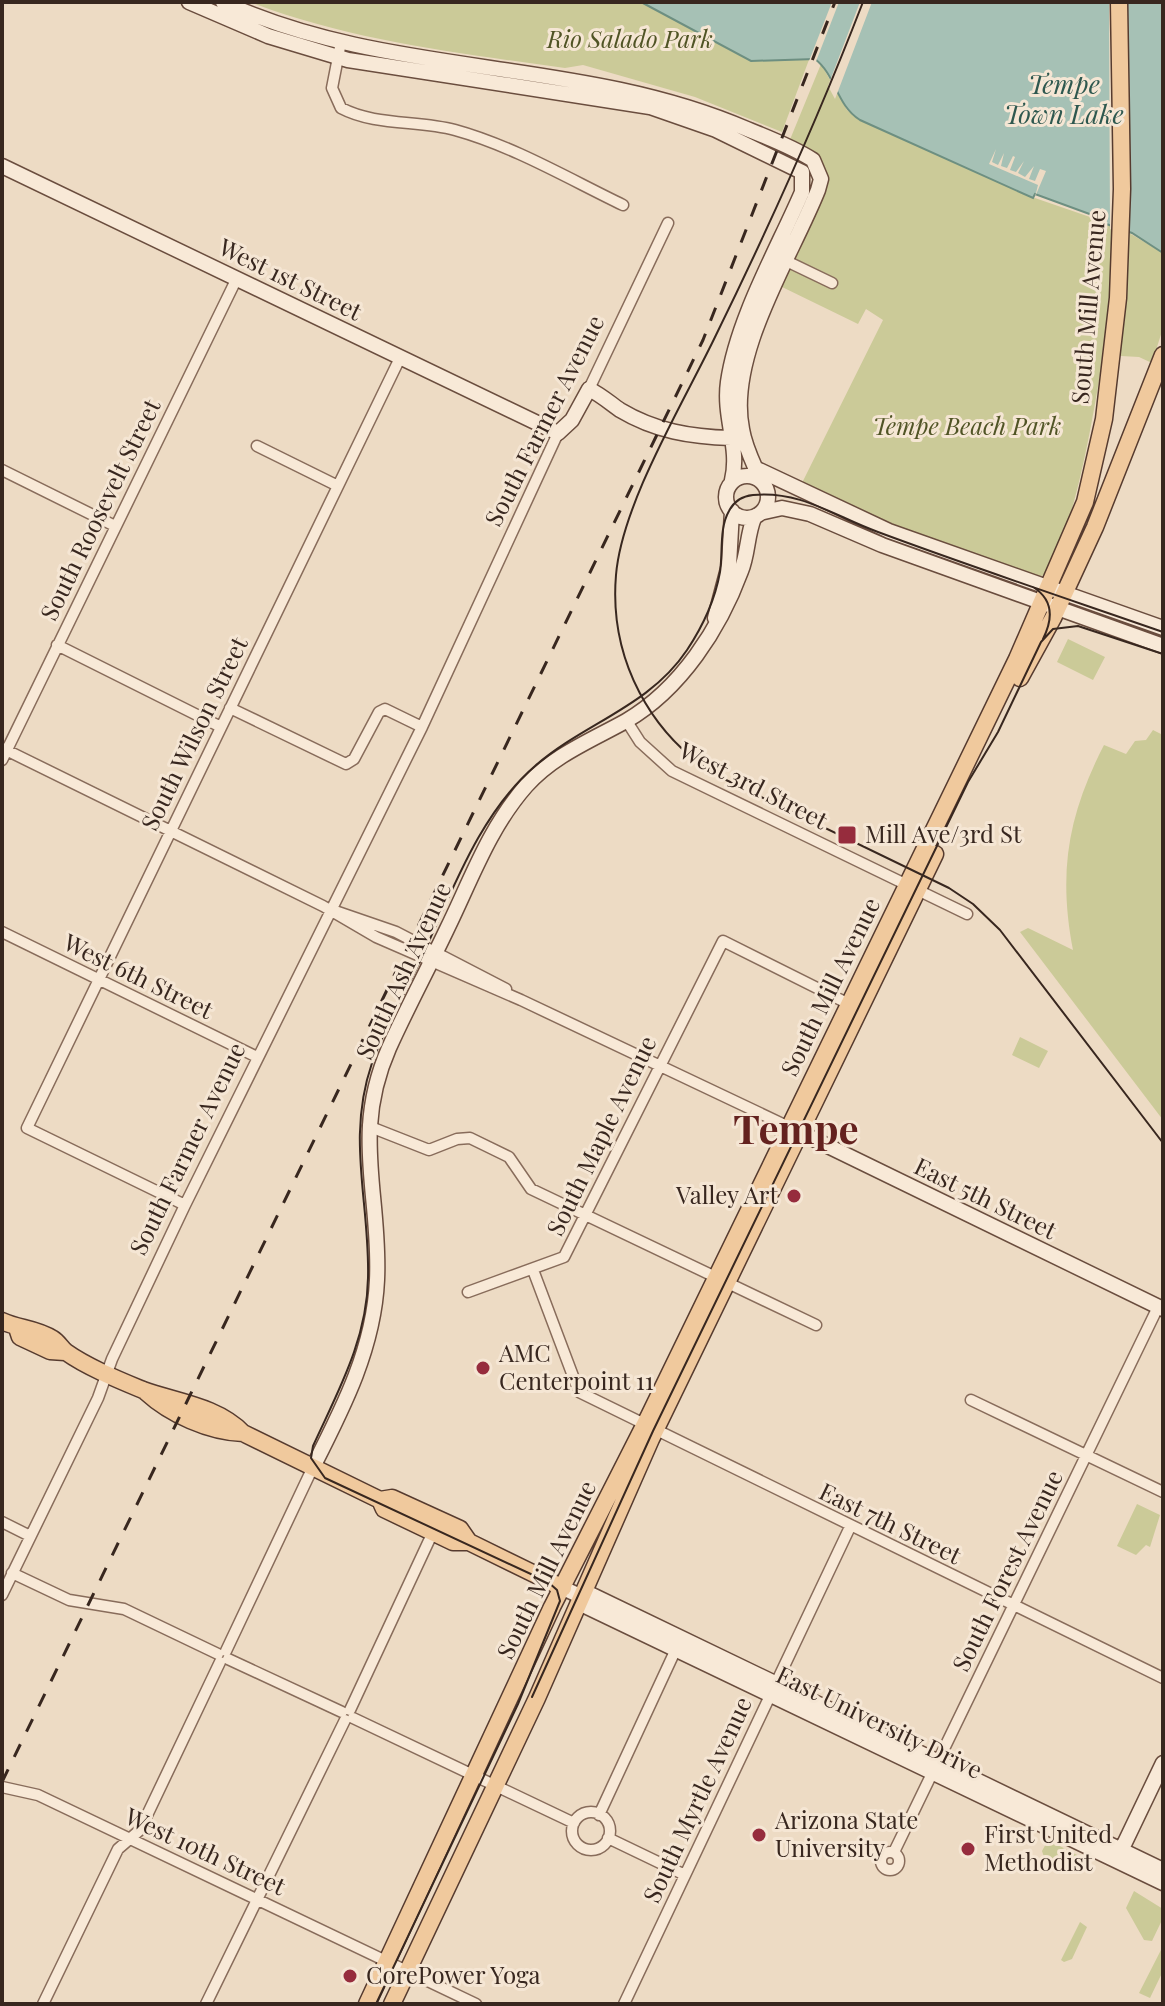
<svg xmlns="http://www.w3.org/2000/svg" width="1165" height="2006" font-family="'Playfair Display',serif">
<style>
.green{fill:#cbca98}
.water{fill:#a6c1b5;stroke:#6d8f81;stroke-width:2}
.pier{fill:#eddbc4}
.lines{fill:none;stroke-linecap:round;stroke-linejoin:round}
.street-casing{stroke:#886c5b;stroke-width:13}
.secondary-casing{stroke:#6a4d3e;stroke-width:17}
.primary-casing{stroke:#563b2f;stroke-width:19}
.street{stroke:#f8e9d7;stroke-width:10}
.secondary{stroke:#f8e9d7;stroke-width:14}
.primary{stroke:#f0c99d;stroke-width:16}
.tram{stroke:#38271f;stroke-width:2}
.rail{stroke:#38271f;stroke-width:3;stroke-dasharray:14 14;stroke-linecap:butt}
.poi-dot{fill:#962c3d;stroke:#f5e6d4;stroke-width:3}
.labels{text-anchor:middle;stroke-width:6;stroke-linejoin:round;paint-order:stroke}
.park-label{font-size:24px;font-style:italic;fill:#505425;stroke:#f5e6d4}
.street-label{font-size:24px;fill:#38271f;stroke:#f5e6d4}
.poi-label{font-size:24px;fill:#38271f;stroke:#f5e6d4;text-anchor:start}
.water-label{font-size:26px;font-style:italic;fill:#2e584f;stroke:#f5e6d4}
.town-label{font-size:40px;font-weight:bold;fill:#64221f;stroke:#f5e6d4}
</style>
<rect width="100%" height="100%" fill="#eddbc4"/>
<path class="green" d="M250,2H641L737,54L777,61L810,57L782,132L695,97L583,65L565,68C458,53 351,41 250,2Z
M821,64L847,110L860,120L1032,197L1119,227L1163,253V328L1152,363L1139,357L1103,355C1097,395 1071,560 1039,578L939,547L801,485L883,320L866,309L858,324L780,286L825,181L789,142Z
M1068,639L1105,657L1093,680L1057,662Z
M1153,730L1163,735V1120L1020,932L1028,928L1073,950C1058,872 1068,815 1104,745L1126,754L1135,741L1146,740Z
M1020,1037L1048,1051L1039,1068L1012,1055Z
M1137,1504L1160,1515L1150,1547L1146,1545L1136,1555L1117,1546Z
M1048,1840L1083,1858L1078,1870L1044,1857L1042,1851Z
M1134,1891L1163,1909V1918L1152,1941L1144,1940L1126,1908Z
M1080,1922L1087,1927L1072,1959L1064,1962L1061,1960Z
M1163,1946V1971L1150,1998L1139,1993Z"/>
<path class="water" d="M641,2H1163V253L1132,233L1095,220V216L1035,194L1033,198L860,120C836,105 836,75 815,59L751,61Z"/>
<path class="pier" d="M832,2H839L815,64L809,61Z
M860,2H872L835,99L828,86Z
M1109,2H1127L1128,236L1110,229Z
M996,149L992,162L998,165L1004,153L1001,166L1007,168L1013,156L1015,157L1010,170L1016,172L1024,161L1018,173L1025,177L1034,166L1029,179L1035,181L1040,169L1046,171L1035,197L1038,185L989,164Z"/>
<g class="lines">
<g class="street-casing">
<path id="street" d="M341,42L332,88L341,108C375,126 418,120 455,130C513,146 569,179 623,205
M780,258L832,283
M589,389L668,223
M257,446L338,486
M2,470L115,526
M57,645L221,727
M230,708L346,764L354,759L379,712L385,709L422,727
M626,720L640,742L672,771L967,914
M2,748L323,906L376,937L521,1000L789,1127
M2,760L237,278
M332,910L396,932L506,989
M2,932L257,1057
M368,1126L429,1150L457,1139L470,1138L509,1157L531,1189L816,1325
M185,1205L27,1128L400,358
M533,1270L579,1392L1163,1678
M468,1292L564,1257L723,941L849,1004
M971,1400L1163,1492
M2,1522L30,1536
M12,1573L69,1600L124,1609L218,1654
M2,1595L98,1398L112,1359L185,1205L422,727L558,433
M226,1651L313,1467
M228,1659L342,1712
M350,1710L433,1532
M353,1718L574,1823
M2,1787L38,1795L476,2004
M572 1831a19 19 0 1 1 38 0a19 19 0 1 1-38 0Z
M599,1815L676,1649
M608,1838L685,1875
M881 1861a9 9 0 1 1 18 0a9 9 0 1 1-18 0Z
M894,1852L1158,1307
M43,2004L118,1849L140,1830L220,1662
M206,2004L345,1720
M624,2004L850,1527"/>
</g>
<g class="secondary-casing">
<path id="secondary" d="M189,2L268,36L348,60L650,107L716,130L802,172V192C777,250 737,319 728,382C723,417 740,448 732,480
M223,2C390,79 578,56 747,129C769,138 793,147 813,160L821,179L818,190C791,258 727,355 742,429C745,448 754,464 761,481
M2,166L558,433L572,420L589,389C601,395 610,403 620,410C655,431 691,437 731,438
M757,469L889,531L1163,628
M726 497a21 21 0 1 1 42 0a21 21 0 1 1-42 0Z
M764,512L782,508L810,514L882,545L1163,646
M715,618L729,565L732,511
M793,1129L1163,1309
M313,1467C343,1408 374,1348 377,1280C381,1195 351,1134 389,1048C407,1008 428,969 447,929C471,880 489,828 526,786C554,755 590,741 626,721C681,689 720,628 741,571C748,554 747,535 754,518
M563,1588L580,1596L585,1606L1163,1883
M580,1596L590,1594L1163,1870
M1118,1857L1163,1763"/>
</g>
<g class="primary-casing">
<path id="primary" d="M1020,678L1053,618L1095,527L1163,355
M2,1321C19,1329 36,1328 53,1339C58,1342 61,1348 66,1352C87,1367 119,1380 143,1390C176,1402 217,1406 243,1433L380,1500L392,1498L460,1529L469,1542L563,1588
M17,1328L20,1337L50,1351L65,1352
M146,1392C170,1414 209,1432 243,1433
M380,1500L384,1509L453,1542H469
M367,2004L552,1607L649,1416L1017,659L1085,502L1104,419L1118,298L1122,189L1119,2
M392,2004L537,1698L651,1439L935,854"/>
</g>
<use href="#street" class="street"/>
<use href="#secondary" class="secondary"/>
<use href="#primary" class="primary"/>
<path class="tram" d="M863,2C819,116 770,225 716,335C684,402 622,503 616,575C609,658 650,737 722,778L949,888L973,904L1000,930L1163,1143
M1033,587C1054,600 1053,619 1043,639
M532,1697L653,1431L968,782L998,732L1041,642L1053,629L1078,626L1163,654
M376,2004L518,1704L560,1601L557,1590L548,1582L325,1478L311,1458L313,1446C338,1391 367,1340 368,1278C370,1202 346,1139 372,1063C384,1029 403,997 418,965C450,898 477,816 535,766C584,723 649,707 687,650C703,626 715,600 720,572C723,553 719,528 729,511C734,501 743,496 753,495C800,490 836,517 878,532C972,567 1068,599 1163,632"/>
<path class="rail" d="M2,1782L703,340L835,2"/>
</g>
<g class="poi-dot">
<rect x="837" y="825" width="20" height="20" rx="4"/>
<circle cx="794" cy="1196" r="8"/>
<circle cx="483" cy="1368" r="8"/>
<circle cx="759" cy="1835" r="8"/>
<circle cx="968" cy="1849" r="8"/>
<circle cx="350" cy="1976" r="8"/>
</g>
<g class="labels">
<g class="park-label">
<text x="630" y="48">Rio Salado Park</text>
<text x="967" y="435">Tempe Beach Park</text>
</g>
<g class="street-label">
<text transform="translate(290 280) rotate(26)" y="8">West 1st Street</text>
<text transform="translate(1089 307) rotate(-85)" y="8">South Mill Avenue</text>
<text transform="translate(545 421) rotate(-63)" y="8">South Farmer Avenue</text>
<text transform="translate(101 510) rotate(-64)" y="8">South Roosevelt Street</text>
<text transform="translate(195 734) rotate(-64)" y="8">South Wilson Street</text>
<text transform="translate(753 786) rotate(27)" y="8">West 3rd Street</text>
<text transform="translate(404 971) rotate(-65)" y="8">South Ash Avenue</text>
<text transform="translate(138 977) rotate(26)" y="8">West 6th Street</text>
<text transform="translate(831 987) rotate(-64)" y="8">South Mill Avenue</text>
<text transform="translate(602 1136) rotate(-64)" y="8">South Maple Avenue</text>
<text transform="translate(188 1149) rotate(-64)" y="8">South Farmer Avenue</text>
<text transform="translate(985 1199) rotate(26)" y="8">East 5th Street</text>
<text transform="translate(890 1524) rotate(26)" y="8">East 7th Street</text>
<text transform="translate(547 1570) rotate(-64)" y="8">South Mill Avenue</text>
<text transform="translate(1008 1571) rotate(-64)" y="8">South Forest Avenue</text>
<text transform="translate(879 1723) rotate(26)" y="8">East University Drive</text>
<text transform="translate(698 1800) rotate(-65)" y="8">South Myrtle Avenue</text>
<text transform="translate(205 1852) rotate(25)" y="8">West 10th Street</text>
</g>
<g class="poi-label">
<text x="865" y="843">Mill Ave/3rd St</text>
<text x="778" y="1204" text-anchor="end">Valley Art</text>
<text x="499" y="1362">AMC<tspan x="499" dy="28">Centerpoint 11</tspan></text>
<text x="775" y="1829">Arizona State<tspan x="775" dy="28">University</tspan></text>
<text x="984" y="1843">First United<tspan x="984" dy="28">Methodist</tspan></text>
<text x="366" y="1984">CorePower Yoga</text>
</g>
<g class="water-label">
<text x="1064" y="94">Tempe<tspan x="1064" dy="30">Town Lake</tspan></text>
</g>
<g class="town-label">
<text x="796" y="1144">Tempe</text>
</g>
</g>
<rect width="1165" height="2006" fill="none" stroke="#38271f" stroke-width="8"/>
</svg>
